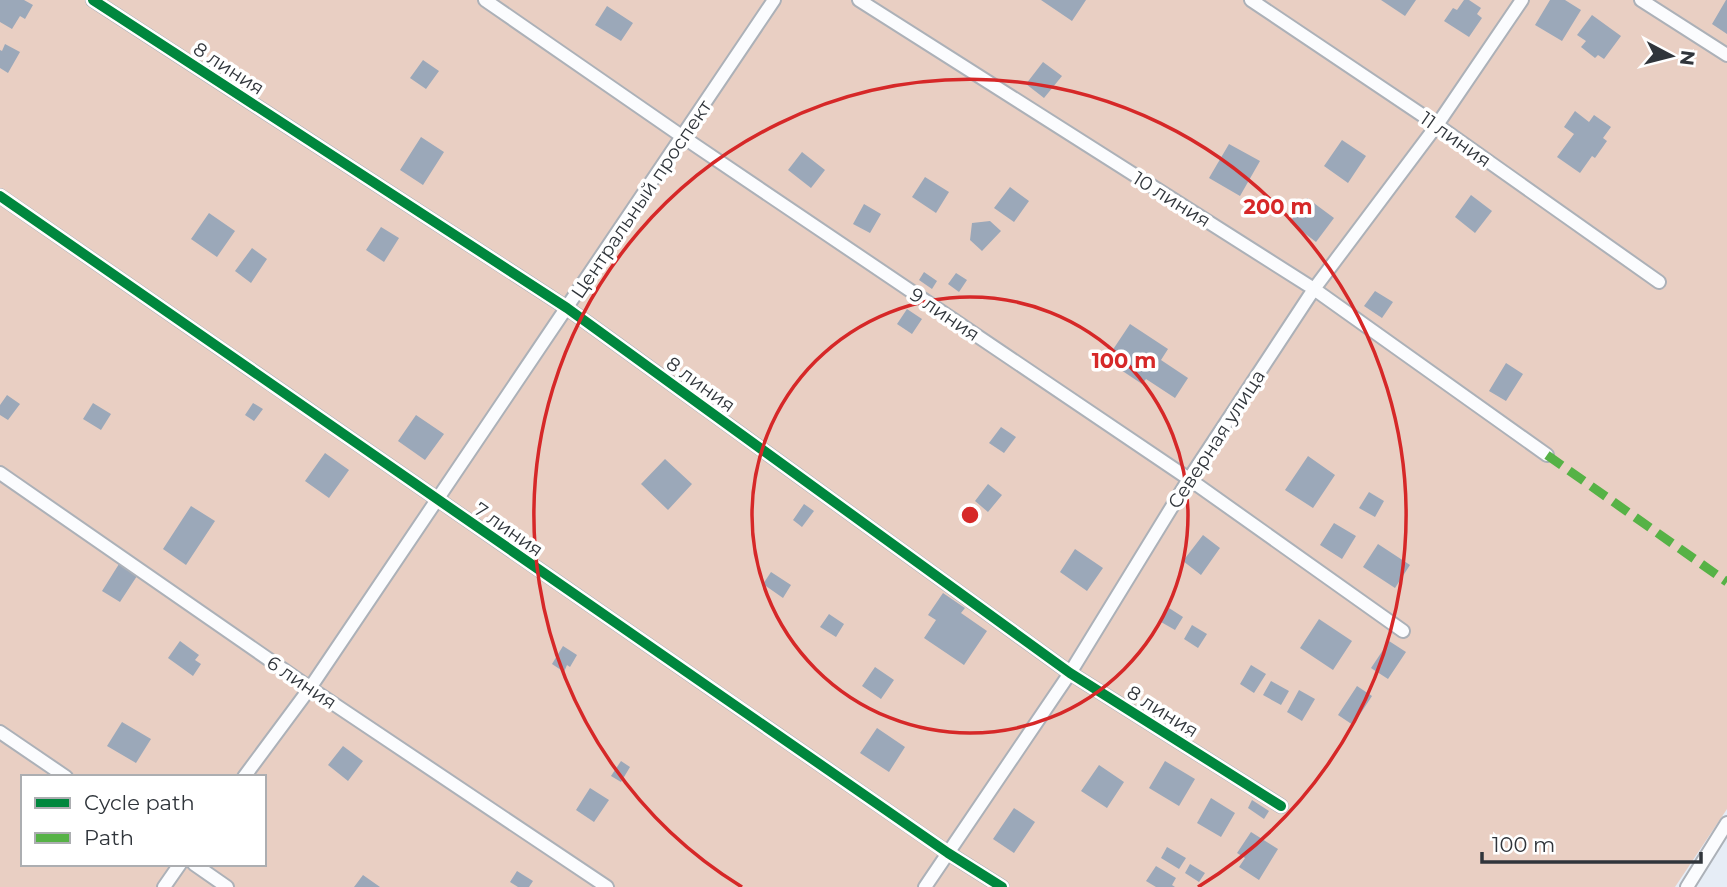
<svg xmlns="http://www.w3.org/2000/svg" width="1727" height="887" font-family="Montserrat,sans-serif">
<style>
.green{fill:#e9cfc3;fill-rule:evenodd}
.building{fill:#9ba8b9}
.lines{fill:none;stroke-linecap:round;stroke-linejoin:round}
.minor-casing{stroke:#acb1b8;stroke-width:16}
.minor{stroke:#fbfcfe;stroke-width:12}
.quiet{stroke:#56b246;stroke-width:9;stroke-dasharray:18 9;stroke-linecap:butt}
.cycleway-casing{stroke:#fff;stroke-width:15}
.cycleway{stroke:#00873e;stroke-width:10}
.ring{fill:none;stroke:#d62828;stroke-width:3.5}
.labels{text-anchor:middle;stroke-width:7;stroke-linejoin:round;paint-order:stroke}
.street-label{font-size:19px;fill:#30353b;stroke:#fff}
.centre{fill:#d62828;stroke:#fff;stroke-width:3.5}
.ring-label{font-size:21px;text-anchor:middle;font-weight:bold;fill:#d62828;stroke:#fff;stroke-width:7;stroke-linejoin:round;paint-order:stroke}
</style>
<rect width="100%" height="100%" fill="#e6edf6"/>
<path class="green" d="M0,0H1727V809L1675,887H0ZM23,777H264V864H23Z"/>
<path class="building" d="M0,0H24L33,5L25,19L20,16L12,29L0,22Z
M1041,0H1086L1072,21Z
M1381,0H1416L1405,16Z
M1464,0H1469L1481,8L1477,14L1482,18L1469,37L1444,21L1453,8L1457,10Z
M1550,0H1565L1581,10L1562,41L1535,25Z
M1726,0H1727V34L1712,24Z
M607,6L633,23L621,41L595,25Z
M1592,15L1621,36L1604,59L1598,55L1595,58L1581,47L1586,41L1577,35Z
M5,44L20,52L8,73L0,68V50L2,51Z
M423,60L439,71L426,89L410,78Z
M1043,62L1062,76L1044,98L1026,84Z
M1575,111L1589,122L1594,115L1611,127L1603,138L1607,141L1595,158L1592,156L1580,173L1557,157L1574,134L1564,127Z
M421,137L444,152L423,185L400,170Z
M1342,140L1366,156L1348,183L1324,166Z
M1229,144L1260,161L1240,196L1209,178Z
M802,152L825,170L811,188L788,170Z
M925,177L949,192L936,213L912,197Z
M1010,187L1029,201L1014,222L994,208Z
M1471,195L1492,211L1475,233L1455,217Z
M1307,198L1334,218L1316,242L1290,222Z
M864,204L881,214L870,233L853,224Z
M209,213L235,231L217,257L191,239Z
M990,221L1001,231L982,251L970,240L972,223Z
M381,227L399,238L384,262L366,250Z
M252,248L267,259L251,283L235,271Z
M924,272L937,281L932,289L919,280Z
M956,273L967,280L959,292L948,284Z
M1375,291L1393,302L1382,318L1364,306Z
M907,309L922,319L912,334L897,324Z
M1130,324L1168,349L1161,360L1188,378L1175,398L1146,379L1142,384L1106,360Z
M1506,363L1523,374L1506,401L1489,391Z
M7,395L20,404L8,420L0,415V405Z
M93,403L111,414L101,430L83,419Z
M253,403L263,409L254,421L245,415Z
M416,415L444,434L425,460L398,441Z
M1001,427L1016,437L1004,453L989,443Z
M325,453L349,470L329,498L305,481Z
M1308,456L1335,475L1313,508L1285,490Z
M665,459L692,484L668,510L641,484Z
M988,484L1002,495L988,512L975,501Z
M1369,492L1384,501L1375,517L1359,508Z
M804,504L814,511L802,527L793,520Z
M191,506L215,521L186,565L163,549Z
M1334,523L1356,536L1342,559L1320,545Z
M1203,535L1220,548L1201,575L1183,561Z
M1378,544L1410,565L1395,588L1363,567Z
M1075,549L1103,568L1087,591L1060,572Z
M119,564L137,576L120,602L102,591Z
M771,572L791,585L783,598L763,584Z
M943,593L965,608L961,613L987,631L964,665L924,638L936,620L928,615Z
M1169,608L1183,617L1175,630L1161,622Z
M829,614L844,624L836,637L820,627Z
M1319,619L1352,641L1333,670L1300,648Z
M1192,625L1207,634L1198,648L1184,639Z
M180,641L199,655L195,660L201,664L193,676L168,658Z
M1389,641L1406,652L1388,679L1371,668Z
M563,646L577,655L570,667L567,665L564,672L552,664Z
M1251,665L1266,674L1254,693L1240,684Z
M875,667L894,680L881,699L862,686Z
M1271,681L1289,691L1281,705L1263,695Z
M1357,686L1372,696L1353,725L1338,715Z
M1299,690L1315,699L1302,721L1287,712Z
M122,722L151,739L136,763L107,746Z
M877,728L905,747L889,772L860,753Z
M343,746L363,761L348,781L328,765Z
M621,761L630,767L621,782L611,776Z
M1165,761L1195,779L1179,806L1149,788Z
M1099,765L1124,782L1107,808L1081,791Z
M590,788L609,800L594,822L576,810Z
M1211,798L1235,813L1221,837L1197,823Z
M1252,800L1269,811L1264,819L1248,808Z
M1014,808L1035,822L1014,853L993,839Z
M1251,832L1278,849L1259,880L1239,867L1245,858L1237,853Z
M1167,847L1186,858L1179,869L1161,858Z
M1190,864L1205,873L1199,882L1185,873Z
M1156,866L1176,878L1172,885L1175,887H1156L1146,881Z
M517,871L533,881L529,887H518L510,882Z
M363,875L380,887H354Z"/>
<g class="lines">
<g class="minor-casing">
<path id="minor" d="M93,0L567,308L1070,673L1281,806
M485,0L683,137L1189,479L1403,631
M859,0L1314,289L1547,455
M1251,0L1437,125L1659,282
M1641,0L1727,55
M0,196L948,853L1002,887
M0,473L310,688L607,887
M0,732L66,777
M244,777L310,688L774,0
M194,864L227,887
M164,887L180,864
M925,887L1070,673L1189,479L1314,289L1437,125L1522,0
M1687,887L1727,823"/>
</g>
<use href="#minor" class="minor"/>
<path class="quiet" d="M1547,455L1727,582"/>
<g class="cycleway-casing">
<path id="cycleway" d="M93,0L567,308L1070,673L1281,806
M0,196L948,853L1002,887"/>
</g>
<use href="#cycleway" class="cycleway"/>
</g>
<g class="ring">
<circle cx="970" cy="515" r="218"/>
<path d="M742 887A436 436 0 1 1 1198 887"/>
</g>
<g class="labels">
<g class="street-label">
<text transform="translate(229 68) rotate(33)" y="7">8 линия</text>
<text transform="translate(1456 139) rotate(35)" y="7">11 линия</text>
<text transform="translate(641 199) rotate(-56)" y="7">Центральный проспект</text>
<text transform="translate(1172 199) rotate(32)" y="7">10 линия</text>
<text transform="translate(945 314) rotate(34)" y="7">9 линия</text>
<text transform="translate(701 384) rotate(36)" y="7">8 линия</text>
<text transform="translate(1216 439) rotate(-57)" y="7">Северная улица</text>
<text transform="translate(509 529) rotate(35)" y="7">7 линия</text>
<text transform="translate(302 682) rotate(34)" y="7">6 линия</text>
<text transform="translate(1163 711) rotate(32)" y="7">8 линия</text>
</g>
</g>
<circle cx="970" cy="515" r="10" class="centre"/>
<g class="ring-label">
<text x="1278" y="214">200 m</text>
<text x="1124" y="368">100 m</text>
</g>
<rect x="21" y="775" width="245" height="91" fill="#ffffff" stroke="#acaeb1" stroke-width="2"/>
<rect x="35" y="798" width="35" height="10" fill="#00873e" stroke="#acaeb1" stroke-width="2"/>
<text x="84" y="810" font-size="21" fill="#30353b">Cycle path</text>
<rect x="35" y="833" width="35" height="10" fill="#56b246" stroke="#acaeb1" stroke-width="2"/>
<text x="84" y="845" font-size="21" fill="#30353b">Path</text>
<g transform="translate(1671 56) rotate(97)" stroke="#ffffff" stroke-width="5" paint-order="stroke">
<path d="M0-5L12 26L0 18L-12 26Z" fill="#30353b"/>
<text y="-10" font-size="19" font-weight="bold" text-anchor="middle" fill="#30353b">N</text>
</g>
<path d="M1482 852v10h219v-10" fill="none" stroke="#30353b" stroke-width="3.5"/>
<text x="1492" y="852" font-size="21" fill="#30353b" stroke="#ffffff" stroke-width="5" paint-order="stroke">100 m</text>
</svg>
